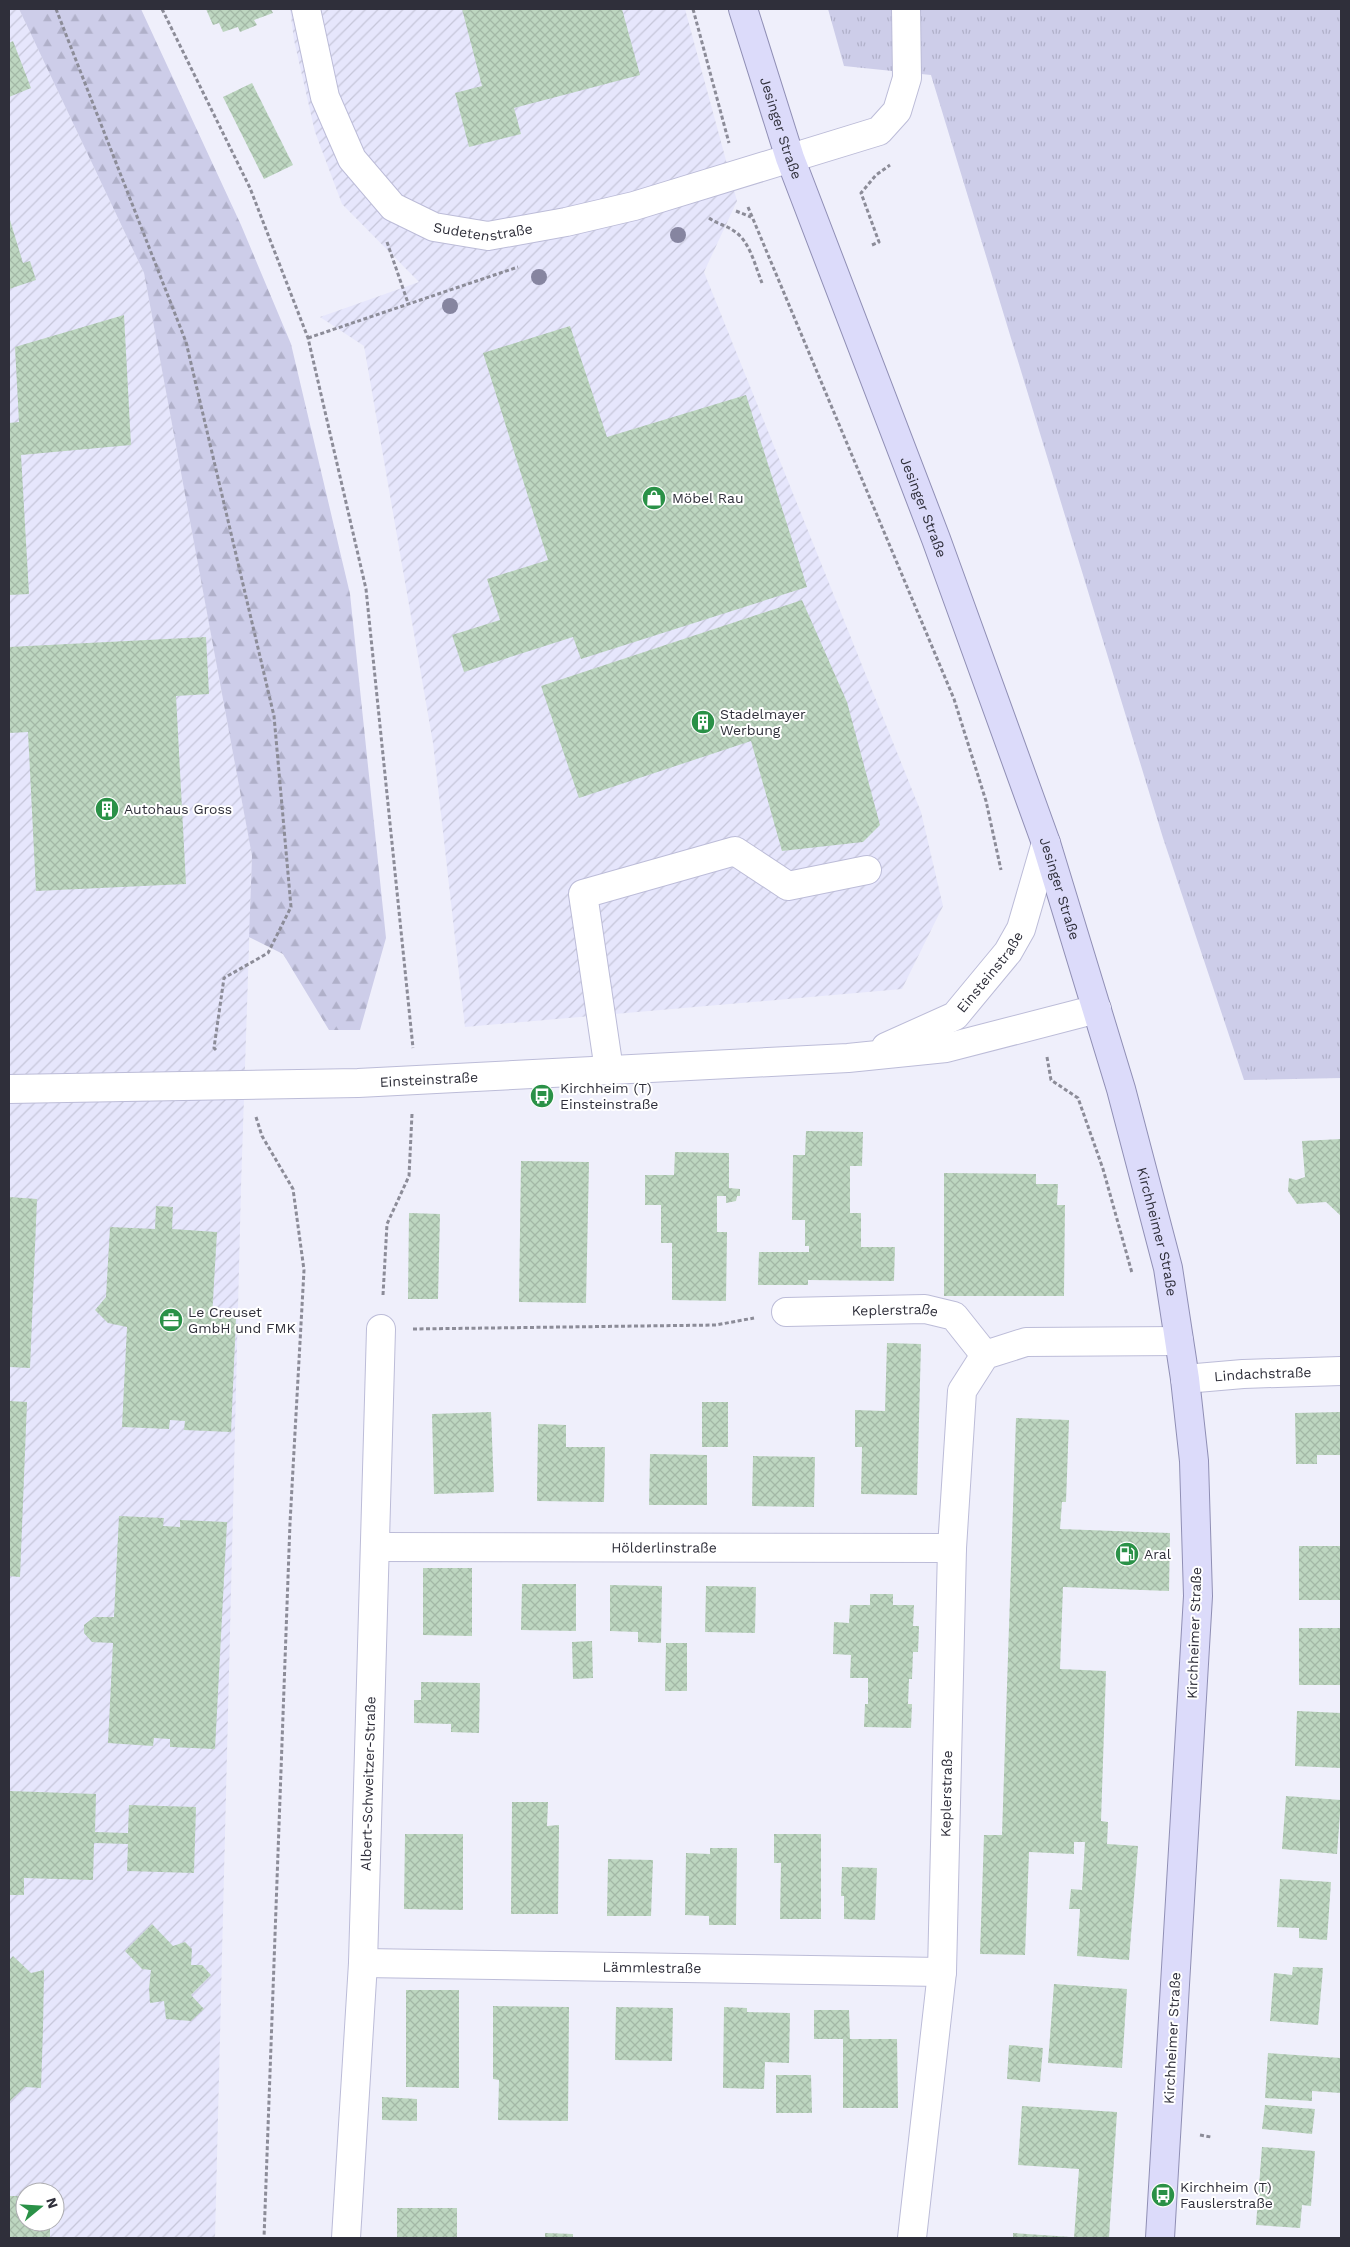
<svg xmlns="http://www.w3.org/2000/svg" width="1350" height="2247" font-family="'Work Sans',sans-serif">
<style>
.industrial{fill:url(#industrial-furrows);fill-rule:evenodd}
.forest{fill:url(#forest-firs)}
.park{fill:url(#park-tufts)}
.building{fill:url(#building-cross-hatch)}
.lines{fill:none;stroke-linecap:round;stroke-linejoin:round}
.minor-casing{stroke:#bcbcd8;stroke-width:30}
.major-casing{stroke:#908fb5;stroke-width:30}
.path{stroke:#8c8c98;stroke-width:3;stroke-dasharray:4 2.5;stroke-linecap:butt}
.minor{stroke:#fff;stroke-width:28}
.major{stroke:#dcdbfa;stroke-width:28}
.tree{fill:#8685a0}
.labels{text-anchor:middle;stroke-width:4;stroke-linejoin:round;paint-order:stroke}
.street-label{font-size:14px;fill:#2f2f3a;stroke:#fff}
.poi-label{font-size:14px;fill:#2f2f3a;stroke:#fff;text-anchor:start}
</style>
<defs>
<pattern id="industrial-furrows" width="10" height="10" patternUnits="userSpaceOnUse" patternTransform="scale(1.25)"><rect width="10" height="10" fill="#e6e6fc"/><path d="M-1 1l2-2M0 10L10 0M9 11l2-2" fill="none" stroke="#c6c6d9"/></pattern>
<pattern id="forest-firs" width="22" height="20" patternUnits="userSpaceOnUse" patternTransform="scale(1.25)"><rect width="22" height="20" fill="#cdcde9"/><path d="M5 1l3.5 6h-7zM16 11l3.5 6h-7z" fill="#b0b0c9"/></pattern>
<pattern id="park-tufts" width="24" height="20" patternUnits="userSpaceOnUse" patternTransform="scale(1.25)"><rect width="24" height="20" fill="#cdcde9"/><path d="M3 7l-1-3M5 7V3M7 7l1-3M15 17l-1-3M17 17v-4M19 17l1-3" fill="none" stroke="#b0b0c9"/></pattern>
<pattern id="building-cross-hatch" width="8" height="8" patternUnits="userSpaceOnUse" patternTransform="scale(1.25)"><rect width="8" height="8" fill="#bdd6c0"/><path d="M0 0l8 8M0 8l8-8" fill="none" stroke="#a3b8a6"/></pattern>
</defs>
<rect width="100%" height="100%" fill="#efeffb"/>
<path class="industrial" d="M9,9H19L144,273L252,856L241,1187L215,2238H9ZM25,2192H55V2222H25Z
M290,9H685L737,201L704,272L921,812L943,906L902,989L465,1027L433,743L364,346L320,317L419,282L342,204L315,132L294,40Z"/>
<path class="forest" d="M19,9H141L241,225L291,344L350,594L386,938L360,1030H329L283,954L249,937L252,856L144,273Z"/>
<path class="park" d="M828,9H1341V1078L1244,1080L1163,838L931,75L844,66Z"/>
<path class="building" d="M206,9H271L273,13L254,20L257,25L240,32L238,27L223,32L219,23L213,25Z
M462,9H622L640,75L514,108L521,134L469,147L455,93L482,86Z
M13,41L31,88L9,97V43Z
M252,83L293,165L264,179L223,97Z
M9,220H10L23,263L30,261L36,280L9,289Z
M124,315L131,445L21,455L29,594L9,595V423L19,422L15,347Z
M570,326L607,437L746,395L807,587L581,659L573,637L464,672L452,635L500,620L487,579L548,560L483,353Z
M802,600L847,702L880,825L863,842L782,851L751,741L579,798L541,686Z
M206,637L209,694L176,696L186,884L36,891L28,732L9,733V647Z
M806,1131L863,1132L862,1166H850V1213H861V1247H895L894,1281L808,1280V1285H758L759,1252H809V1246H805V1220H792L793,1155H805Z
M1341,1139V1216L1326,1202L1297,1204L1288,1191L1289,1178L1296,1180L1305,1177L1302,1141Z
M675,1152L729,1153V1188L740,1189V1196H737L736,1201L726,1203V1196H717V1232H727L726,1301L672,1300V1243H661V1205H645V1175H674Z
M521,1161L589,1162L586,1303L519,1302Z
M944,1173L1036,1174V1184H1058L1057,1205H1065L1064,1296H944Z
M9,1197L37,1199L30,1368L9,1367Z
M156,1206L173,1207L172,1229L217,1232L212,1317L236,1318L231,1432L184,1430L185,1421L170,1420L169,1429L122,1427L127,1327L108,1323L95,1310L106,1297L110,1227L155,1229Z
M409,1213L440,1214L438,1299H408Z
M887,1343L921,1344L917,1495L861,1494L862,1447H855V1410L885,1411Z
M9,1401L27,1402L20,1577L9,1576Z
M702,1402H728V1447H702Z
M491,1412L494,1492L434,1494L432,1414Z
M1341,1412V1455H1317V1464H1296L1295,1413Z
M1016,1418L1069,1420L1066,1502H1062L1060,1529L1170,1533L1169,1591L1063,1587L1060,1669L1106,1671L1101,1821L1108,1822L1107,1844L1138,1846L1129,1960L1077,1956L1080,1909H1069L1071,1889L1082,1890L1085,1842H1074V1854L1029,1852L1025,1955L980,1954L984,1835H1002Z
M538,1424L566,1425V1447H605L604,1502L537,1501Z
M650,1454L707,1455V1505H649Z
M753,1456L815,1457L814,1507L752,1506Z
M119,1516L164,1518L163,1526L180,1527V1520L227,1522L215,1749L170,1747V1739L154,1738L153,1746L108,1743L113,1643L92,1642L84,1633V1625L94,1617H114Z
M1299,1546H1341V1600H1299Z
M423,1568H472V1636L423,1635Z
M522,1584H576V1631L521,1630Z
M610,1585L662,1586L661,1643L638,1642V1632L610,1631Z
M706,1586L756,1587L755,1633L705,1632Z
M870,1594H893V1605H914L913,1626H919L918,1652H913L912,1679H909L908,1704H912L911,1728L864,1727L865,1704H868V1678H850L851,1655L833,1654L834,1622L849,1623L850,1605H870Z
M1299,1628H1341V1685H1299Z
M592,1641L593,1678L573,1679L572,1642Z
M666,1643H687V1691H665Z
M421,1682L480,1683L479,1733L451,1732V1724L414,1723V1700H421Z
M1297,1711L1341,1713V1768L1295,1766Z
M9,1791L96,1794L95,1832L128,1833L129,1805L196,1807L194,1873L127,1871L128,1844L94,1843L93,1880L24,1878V1895H9Z
M1286,1796L1341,1800L1337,1854L1282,1849Z
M512,1802H548L547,1826L559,1825L558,1914H511Z
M405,1834H463V1910L404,1909Z
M774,1834H821V1919H780L781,1863H774Z
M710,1848H737L736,1925H709V1916L685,1915L686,1853L710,1854Z
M608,1859L653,1860L651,1916H607Z
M842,1867L877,1868L875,1920L844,1919V1896H841Z
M1280,1879L1331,1882L1327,1940L1299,1938V1928L1277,1927Z
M152,1924L173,1946L185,1942L192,1949L191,1965H202L211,1975L191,1995L204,2009L191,2021L166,2019L164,2001L150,2003L149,1988L151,1970L142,1969L125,1951Z
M13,1956L31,1973L44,1970L43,2029L41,2088L25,2087L10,2101L9,1960Z
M1293,1967L1323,1968L1318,2025L1270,2021L1274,1973L1292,1975Z
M1054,1984L1127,1989L1122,2068L1048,2063Z
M406,1990H459V2088L406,2087Z
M493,2006L569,2007L568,2121L498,2120L499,2080L493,2079Z
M616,2007L673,2008L672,2061L615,2060Z
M724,2007L747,2008V2012L790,2013L789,2063L765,2062L764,2089L723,2088Z
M814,2010H849L850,2039H897L898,2108H843V2039H814Z
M1009,2045L1043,2048L1040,2082L1007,2079Z
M1268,2053L1341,2058V2093L1312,2091V2101L1265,2098Z
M776,2075H811L812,2113H776Z
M382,2097L417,2099V2121L382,2120Z
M1265,2105L1315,2109L1312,2134L1262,2129Z
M1022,2106L1117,2112L1109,2238H1074L1079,2169L1018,2165Z
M1262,2147L1315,2151L1311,2206L1302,2205L1300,2228L1256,2225Z
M9,2196H25V2222H50V2238H9Z
M397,2208H457V2238H397Z
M545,2233L573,2234V2238H545Z
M1013,2233L1071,2237V2238H1013Z"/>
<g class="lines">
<g class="minor-casing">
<g id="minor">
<path id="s1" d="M306,9L325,97L352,159L393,207L434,227L488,236L566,222L634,206L879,131L897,111L907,78L906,9"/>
<path id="s2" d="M886,1047L955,1016L1008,952L1021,929L1046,843"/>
<path d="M609,1070L583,894L735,851L788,886L867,870"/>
<path id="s3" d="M9,1089L358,1083L848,1058L946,1048L1097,1009"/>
<path id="s4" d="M786,1312L925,1309L954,1316L985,1355"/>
<path id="s5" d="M1185,1379L1243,1374L1341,1371"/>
<path id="s6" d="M376,1547L952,1548"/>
<path id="s7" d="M363,1963L942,1972"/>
<path id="s8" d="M346,2238L363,1963L381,1329"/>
<path id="s9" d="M912,2238L942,1972L952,1548L962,1391L985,1355L1026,1342L1179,1341"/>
</g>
</g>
<g class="major-casing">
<g id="major">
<path id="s10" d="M743,9L790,158L936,539L1046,843L1121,1089L1168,1268L1185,1379L1194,1461L1198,1596L1160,2238"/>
</g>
</g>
<path class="path" d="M56,9L186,342L274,716L291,907L268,953L224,978L214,1048L217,1051
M162,9L250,188L308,338L366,589L413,1048
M693,9L729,143
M748,207L954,699L986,801L1001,870
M736,211L751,217
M709,218C717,224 726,225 734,231C750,241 755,266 762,283
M387,242L408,303
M872,245L879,242L861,193L876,175L890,165
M308,338L518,267
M1047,1057L1051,1080L1078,1098L1103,1169L1132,1273
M256,1117L262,1136L293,1189L304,1270L290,1523L264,2238
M383,1295L387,1224L409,1176L412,1114
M413,1329L716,1325L754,1318
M1200,2135L1211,2137"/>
<use href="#minor" class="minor"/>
<use href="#major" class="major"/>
</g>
<g class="tree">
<circle cx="678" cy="235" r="8"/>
<circle cx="539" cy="277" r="8"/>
<circle cx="450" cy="306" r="8"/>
</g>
<defs>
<g id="shop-disc" transform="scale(1.25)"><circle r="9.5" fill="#2a9147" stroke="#fff"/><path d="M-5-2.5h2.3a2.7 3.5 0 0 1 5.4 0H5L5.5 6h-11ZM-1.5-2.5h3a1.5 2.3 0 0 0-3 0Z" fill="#fff"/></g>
<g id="building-disc" transform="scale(1.25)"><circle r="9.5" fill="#2a9147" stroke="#fff"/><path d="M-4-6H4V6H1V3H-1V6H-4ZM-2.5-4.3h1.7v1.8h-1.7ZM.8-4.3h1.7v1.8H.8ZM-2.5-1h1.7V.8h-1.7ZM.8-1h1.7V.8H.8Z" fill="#fff"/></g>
<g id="bus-disc" transform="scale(1.25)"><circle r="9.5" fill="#2a9147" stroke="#fff"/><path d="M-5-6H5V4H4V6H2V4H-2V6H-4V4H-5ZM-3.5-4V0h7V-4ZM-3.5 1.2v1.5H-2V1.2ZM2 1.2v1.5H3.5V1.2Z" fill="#fff"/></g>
<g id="office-disc" transform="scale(1.25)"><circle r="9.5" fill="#2a9147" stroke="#fff"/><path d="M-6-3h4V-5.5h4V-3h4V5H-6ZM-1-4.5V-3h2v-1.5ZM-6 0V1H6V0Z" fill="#fff"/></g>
<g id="fuel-disc" transform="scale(1.25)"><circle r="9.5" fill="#2a9147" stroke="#fff"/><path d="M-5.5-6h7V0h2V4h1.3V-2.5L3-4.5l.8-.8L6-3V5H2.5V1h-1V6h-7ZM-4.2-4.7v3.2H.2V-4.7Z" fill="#fff"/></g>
</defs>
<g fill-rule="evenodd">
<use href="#shop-disc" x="654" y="498"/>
<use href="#building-disc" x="703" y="722"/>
<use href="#building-disc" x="107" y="809"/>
<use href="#bus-disc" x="542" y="1096"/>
<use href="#office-disc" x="171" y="1320"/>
<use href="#fuel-disc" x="1127" y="1554"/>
<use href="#bus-disc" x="1163" y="2195"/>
</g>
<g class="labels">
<g class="street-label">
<text dy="5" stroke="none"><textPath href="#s10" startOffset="125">Jesinger Straße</textPath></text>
<text dy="5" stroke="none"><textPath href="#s1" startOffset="316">Sudetenstraße</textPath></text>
<text dy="5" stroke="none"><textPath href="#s10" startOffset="530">Jesinger Straße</textPath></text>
<text dy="5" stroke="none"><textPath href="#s10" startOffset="935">Jesinger Straße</textPath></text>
<text dy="5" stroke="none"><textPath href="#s2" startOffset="132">Einsteinstraße</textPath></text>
<text dy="5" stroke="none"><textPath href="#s3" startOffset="420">Einsteinstraße</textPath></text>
<text dy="5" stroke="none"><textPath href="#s10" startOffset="1292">Kirchheimer Straße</textPath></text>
<text dy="5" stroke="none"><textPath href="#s4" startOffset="109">Keplerstraße</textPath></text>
<text dy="5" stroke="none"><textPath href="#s5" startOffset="78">Lindachstraße</textPath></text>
<text dy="5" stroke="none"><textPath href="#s6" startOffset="288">Hölderlinstraße</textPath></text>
<text transform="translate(1194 1633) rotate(-88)" y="5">Kirchheimer Straße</text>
<text dy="5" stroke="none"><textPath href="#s8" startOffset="455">Albert-Schweitzer-Straße</textPath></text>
<text dy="5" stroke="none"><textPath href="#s9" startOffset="446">Keplerstraße</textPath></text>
<text dy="5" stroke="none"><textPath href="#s7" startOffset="289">Lämmlestraße</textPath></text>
<text transform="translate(1172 2038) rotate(-87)" y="5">Kirchheimer Straße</text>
</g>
<g class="poi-label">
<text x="672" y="503">Möbel Rau</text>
<text x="720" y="719">Stadelmayer<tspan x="720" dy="16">Werbung</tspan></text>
<text x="124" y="814">Autohaus Gross</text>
<text x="560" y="1093">Kirchheim (T)<tspan x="560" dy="16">Einsteinstraße</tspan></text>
<text x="188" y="1317">Le Creuset<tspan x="188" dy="16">GmbH und FMK</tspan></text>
<text x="1144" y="1559">Aral</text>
<text x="1180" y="2192">Kirchheim (T)<tspan x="1180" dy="16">Fauslerstraße</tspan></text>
</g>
</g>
<rect width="1350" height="2247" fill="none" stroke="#2f2f3a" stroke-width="20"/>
<g transform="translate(40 2207) rotate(72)"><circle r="24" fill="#ffffff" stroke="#acacb0"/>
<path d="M0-4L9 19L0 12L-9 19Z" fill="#2a9147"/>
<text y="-8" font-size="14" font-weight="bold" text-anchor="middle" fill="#2f2f3a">N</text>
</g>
</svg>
